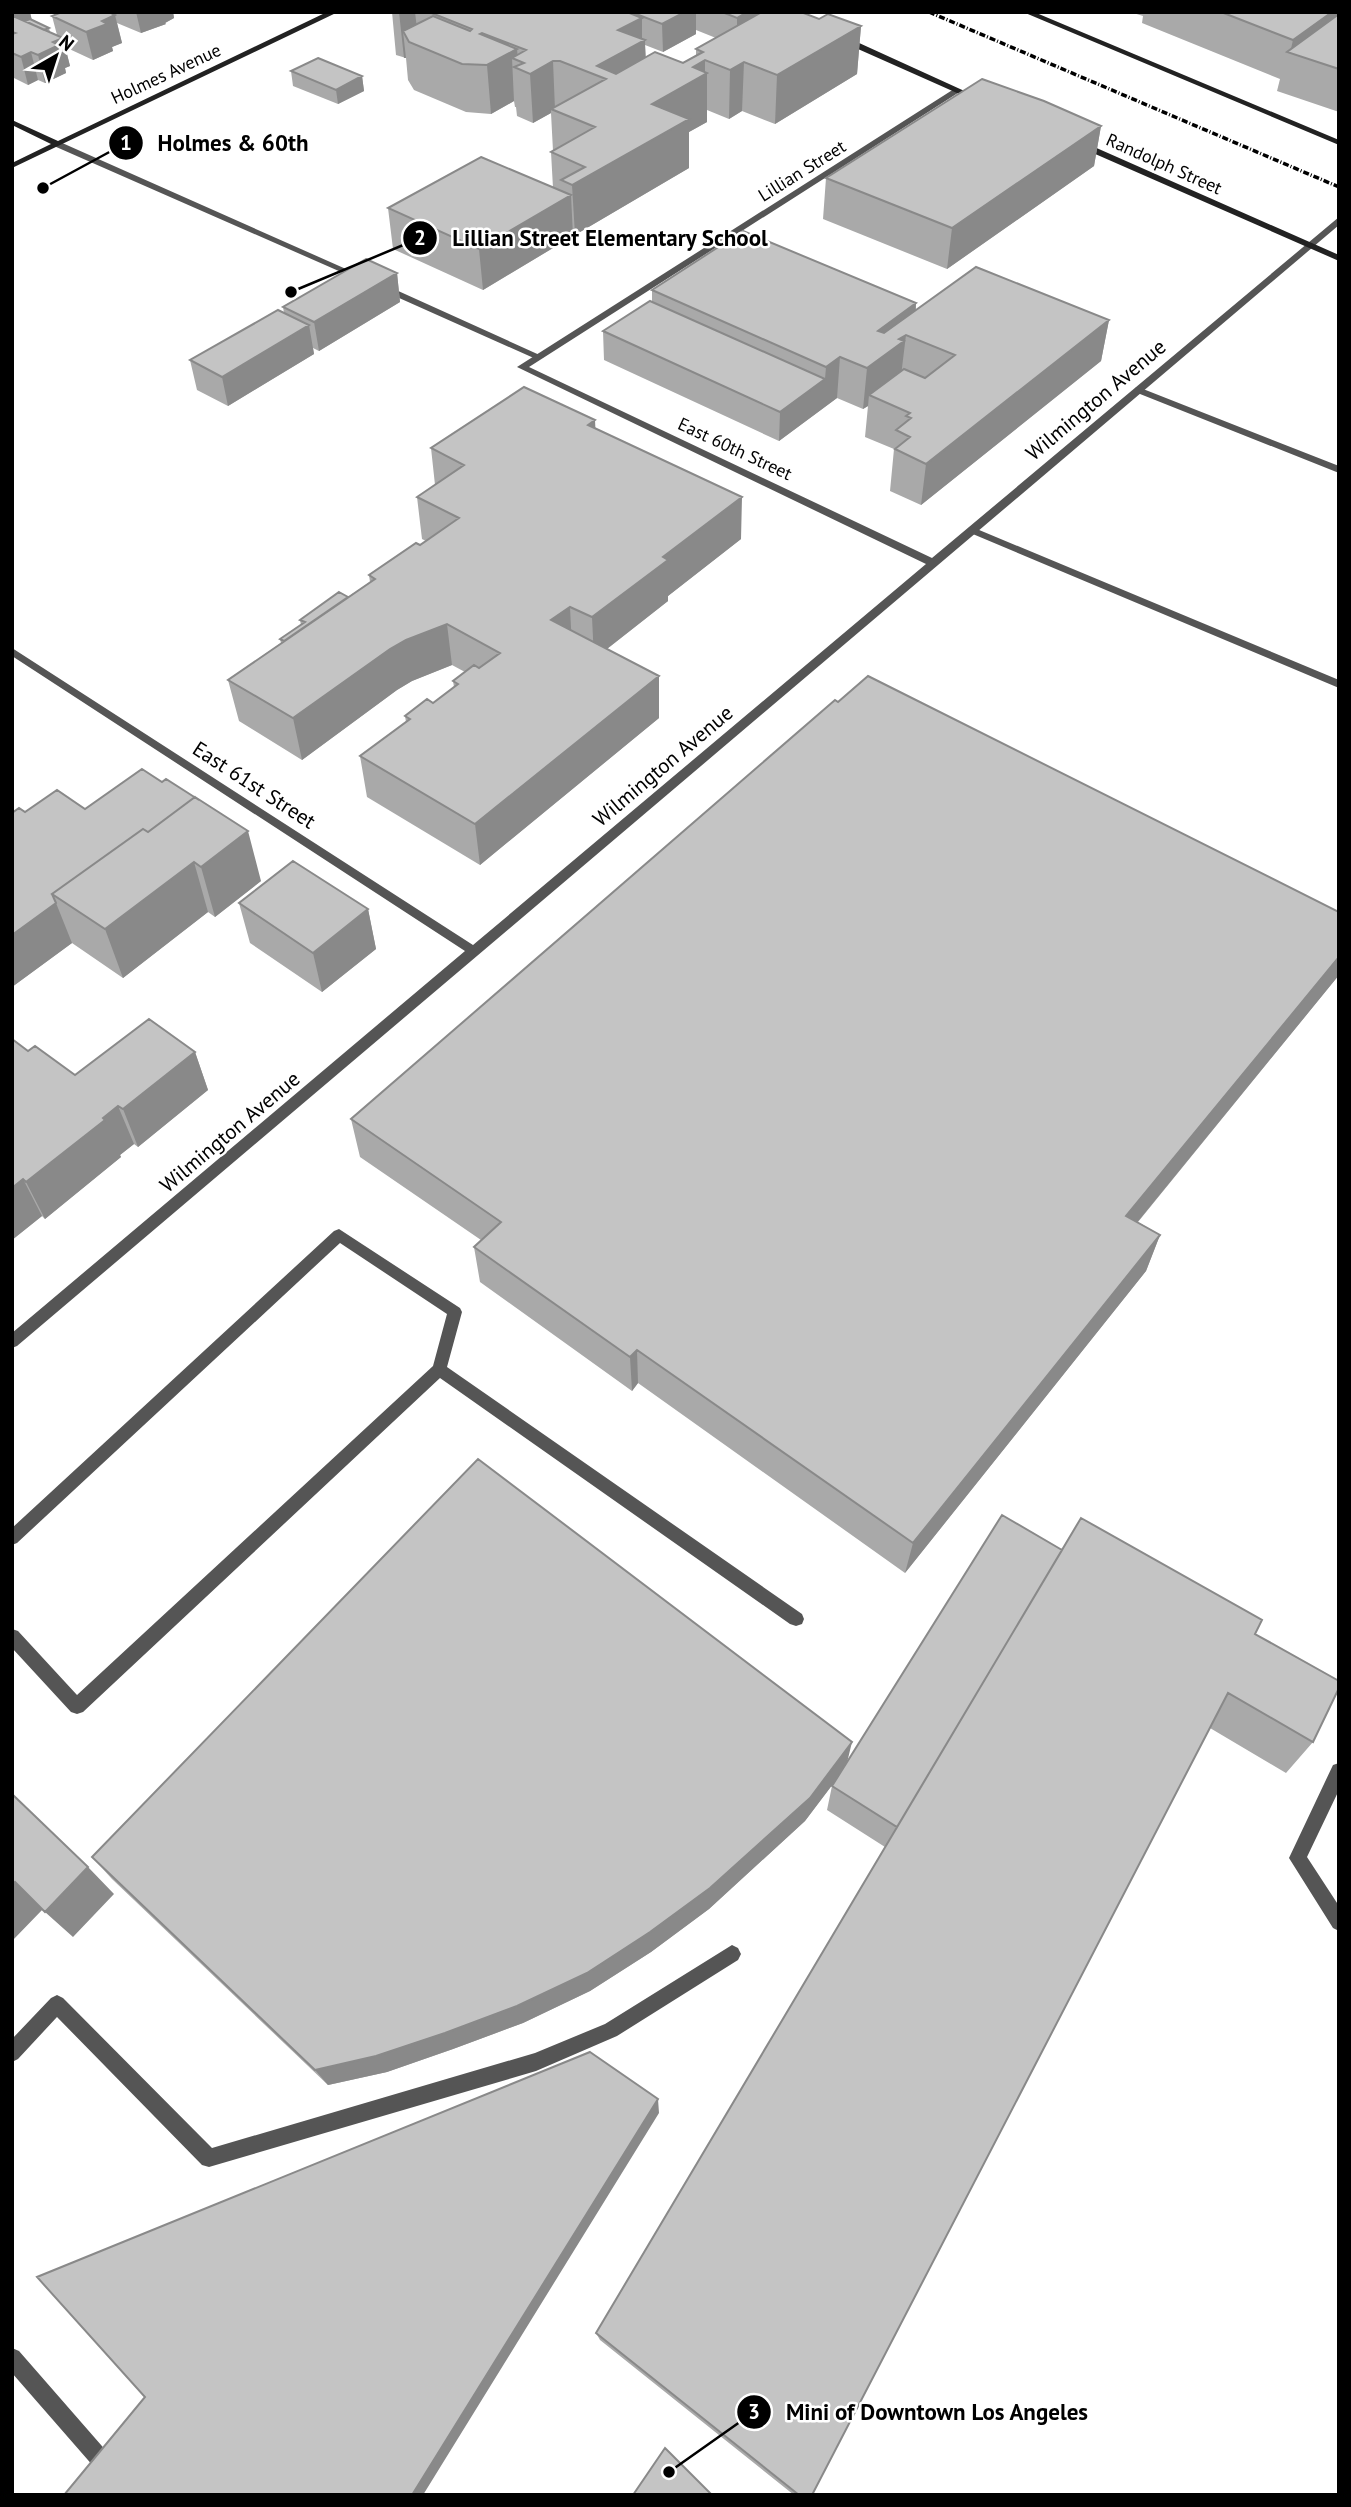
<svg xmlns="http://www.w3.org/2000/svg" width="1351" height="2507" font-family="'PT Sans',sans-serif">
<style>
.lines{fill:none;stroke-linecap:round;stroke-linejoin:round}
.lane{fill:#555;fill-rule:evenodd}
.street{fill:#555;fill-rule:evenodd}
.secondary{fill:#222;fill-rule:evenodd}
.rail{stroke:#000;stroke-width:3.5;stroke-dasharray:6 2 1 2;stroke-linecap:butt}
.wall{fill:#a9a9a9;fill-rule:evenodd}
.shaded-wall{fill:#898989}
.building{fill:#c4c4c4;stroke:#898989;stroke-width:2}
.labels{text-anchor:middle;stroke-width:5;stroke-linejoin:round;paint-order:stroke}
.far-street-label{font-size:18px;fill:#000;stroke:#fff}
.street-label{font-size:21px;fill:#000;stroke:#fff}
.leader{fill:none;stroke:#000;stroke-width:2.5}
.callout-dot{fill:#000;stroke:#fff;stroke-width:2.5}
.mark-label{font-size:21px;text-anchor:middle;font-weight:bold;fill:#fff}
.callout-label{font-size:23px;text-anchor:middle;font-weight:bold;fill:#000;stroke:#fff;stroke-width:5;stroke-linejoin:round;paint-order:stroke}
</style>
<rect width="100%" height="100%" fill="#fff"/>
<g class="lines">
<path class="lane" d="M54,142H60L364,277L357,279L54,146Z
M379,285H385L544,357L536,359L379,289Z
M1138,387L1339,466V473L1135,392V388Z
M972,527L1339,680V688L968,532L967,530Z
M339,1229L460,1308L462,1312L447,1367L802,1614L804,1619L802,1624L796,1626L790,1624L440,1378L83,1712L77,1714L71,1712L12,1648V1629L18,1631L77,1695L433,1366L447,1314L340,1243L17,1543L12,1545V1528L334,1231Z
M1339,1763V1790L1307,1857L1339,1906V1931L1333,1928L1289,1858L1333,1765Z
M732,1945L738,1948L741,1954L738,1960L617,2036L536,2071L209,2167L202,2165L57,2017L18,2059L12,2062V2039L51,1998L57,1995L63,1998L212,2148L535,2053L605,2024Z
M12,2348L19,2351L115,2461L118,2468L115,2475L108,2478L101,2475L12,2373Z"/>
<path class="street" d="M954,89L961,91L529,367L932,558L1339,217V225L17,1346L12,1348V1333L465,951L12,656V648L473,945L926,564L517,367Z"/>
<path class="secondary" d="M327,12H338L12,168V163L51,144L12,125V120L58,141Z
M1023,12H1034L1339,140V145Z
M840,37H846L982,99L975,101L840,41Z
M1077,142H1083L1339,255V261L1077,146Z"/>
<path class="rail" d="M929,12L1339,187"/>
</g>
<path class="wall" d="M12,12H30L31,20L49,28L50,32L57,35L52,16L62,12H173L174,18L165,23L166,24L141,33L117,23L122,43L112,47L113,51L93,60L65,47L70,66L65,68L66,73L45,83L38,80L28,85L12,77Z
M392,12H801L819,19L861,26L857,74L775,124L742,111L729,119L707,110V122L689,132V168L575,235L572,234L573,236L483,290L393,249L388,208L553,188L551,152L553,151L551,113L533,123L517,116L516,107H515L514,101L491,114L466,112L414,90L408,80L406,58L396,55ZM696,30L716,38L696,49V55L683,63L646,58L645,45L663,52L696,34Z
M1130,12H1339V112L1277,91L1280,79L1142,23L1143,16Z
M291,71L362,76L364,91L338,104L293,86Z
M1101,126L1094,166L947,269L823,219L826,178Z
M397,273L400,302L319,351L313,348L314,354L228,406L197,390L190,360L284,313L283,307Z
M652,290L916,303V310L1109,320L1101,361L921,505L890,491L894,449L865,437L868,406L863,409L837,398L779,441L604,360L603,331L652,302Z
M595,428L741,539L668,596V601L607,649L659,718L480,865L367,797L360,756L406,722L405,716L433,703L454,687L453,681L465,672L452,665L412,681L397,690L302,760L239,721L228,680L281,643L280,639L301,625L300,620L348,597L370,582L369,575L426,541L422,539L417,497L435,485L431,448Z
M85,809L261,881L215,917L208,912L123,978L72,943L12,987V813Z
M239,903L368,909L376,949L322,992L250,943Z
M1339,912V975L1138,1222L1160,1235L1146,1271L905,1573L638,1383L632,1391L480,1282L474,1247L481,1240L360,1157L351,1119Z
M12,1039L28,1051L75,1075L195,1052L208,1090L138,1147L134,1144L120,1155L121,1157L45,1219L42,1216L12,1240Z
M1062,1550L1255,1634L1313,1742L1286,1773L1210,1728L812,2495H794L600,2340L596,2333L885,1847L827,1810L832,1786L837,1778L805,1821L709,1909L651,1952L590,1991L523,2023L453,2049L387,2072L328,2085L112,1879L92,1857L846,1763Z"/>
<path class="shaded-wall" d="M12,12H30L35,33H15L12,32Z
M136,12H173L174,18L165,23L166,24L141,33Z
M399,12H415L419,46L403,31L406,58H404Z
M685,12H696V34L663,52L662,24Z
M747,12H769L737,46V18Z
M1332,12H1339V39L1290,53L1293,40Z
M115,15L122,43L112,47L113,51L93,60L86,32L102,21Z
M642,18V42L645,40L646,89L606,79L597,66L618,30Z
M861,26L857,74L775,124L777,75Z
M63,38L70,66L65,68L66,73L45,83L38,55L53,42Z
M517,49L518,60L512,58L514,101L491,114L487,65Z
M31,52L38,80L28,85L21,57Z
M705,60V74L707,73V122L689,132V168L575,235L572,185L652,104L693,67Z
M553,61L555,110L551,109V113L533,123L530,74Z
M744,62L742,111L729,119L730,70Z
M362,76L364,91L338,104L336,90Z
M1101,126L1094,166L947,269L952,228Z
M571,195L573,236L483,290L479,249Z
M397,273L400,302L319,351L314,322Z
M916,303L913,338L906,335L901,376L869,395L868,406L863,409L867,368L878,331Z
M1109,320L1101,361L921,505L926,464Z
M309,325L314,354L228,406L222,377Z
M840,357L837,398L779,441L780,412L825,379L826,367Z
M595,420L597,461L588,425Z
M742,497L741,539L668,596V601L594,659L592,617L663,557Z
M570,607L572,648L551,620Z
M447,624L452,665L412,681L397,690L302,760L293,718L390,649L406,640Z
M659,676V718L480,865L475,824Z
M248,831L261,881L215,917L201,867Z
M194,862L208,912L123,978L105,929Z
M56,903L72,943L12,987V935Z
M368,909L376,949L322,992L313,953Z
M1339,957V975L1113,1252L1126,1216Z
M195,1052L208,1090L138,1147L123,1109Z
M118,1106L134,1144L120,1155L121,1157L45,1219L26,1182Z
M23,1179L42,1216L12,1240V1188Z
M1160,1235L1146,1271L905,1573L913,1543Z
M637,1350L638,1383L632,1391L630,1357Z
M852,1742L846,1767L805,1821L709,1909L651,1952L590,1991L523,2023L453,2049L387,2072L328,2085L315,2070Z
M88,1867L114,1894L73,1937L45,1912Z
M15,1882L44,1908L12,1941V1885Z
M658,2099L659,2113L423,2495H412Z"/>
<path class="building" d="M62,12H109L115,15L102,21L107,24L86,32L52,16Z
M429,12H627L642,18L618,30L645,40L597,66L616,74L655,52L683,63L703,52L696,49L762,12H801L819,19L828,14L861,26L777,75L744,62L730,70L705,60L693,67L707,73L652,104L689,119L572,185L561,180L585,167L551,152L595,127L551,109L606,79L560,61H553L530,74L514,67L524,63L512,58L526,50L482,33L480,34L517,49L487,65L462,64L409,42L403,31L433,16L470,31L472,29Z
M631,12H685L662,24Z
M722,12H747L737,18Z
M1221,12H1332L1293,40Z
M1339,14V69L1287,52Z
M13,16L63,38L53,42L59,45L38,55L31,52L21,57L12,53V34L15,33L12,32Z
M30,19L49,28L44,30L25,21Z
M318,58L362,76L336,90L291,71Z
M982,79L1044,101L1101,126L952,228L826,178Z
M481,157L571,195L479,249L388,208Z
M743,231L916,303L878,331L884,333L976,267L1109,320L926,464L895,449L910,437L896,430L911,418L906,416L910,413L869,395L904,369L925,378L955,355L906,335L899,339L904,341L867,368L840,357L826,367L652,290Z
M366,259L397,273L314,322L283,307Z
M650,301L825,379L780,412L603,331Z
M278,310L309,325L222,377L190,360Z
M524,387L595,420L588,425L742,497L663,557L668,560L592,617L570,607L551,620L659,676L475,824L360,756L410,719L405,716L427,699L433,703L458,684L453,681L474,665L479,668L500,653L447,624L406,640L390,649L293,718L228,680L375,579L369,575L416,543L420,545L459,518L417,497L464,465L431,448Z
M339,592L348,597L284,641L280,639L305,622L300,620Z
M868,676L1339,912V957L1126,1216L1160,1235L913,1543L637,1350L630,1357L474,1247L501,1222L351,1119L835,700L838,702Z
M142,769L162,782L166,779L199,800L195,797L148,832L143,829L52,894L56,903L12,935V813L19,808L25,812L57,790L85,809Z
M195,797L248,831L201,867L194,862L105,929L52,894L143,829L148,832Z
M293,861L368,909L313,953L239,903Z
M149,1019L195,1052L123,1109L118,1106L103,1118L105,1120L26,1182L23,1179L12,1188V1039L28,1051L35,1046L75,1075Z
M478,1459L852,1742L810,1798L710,1888L650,1932L587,1973L517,2006L445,2033L376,2056L315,2070L92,1857Z
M1002,1515L1062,1550L897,1827L832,1786Z
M1081,1518L1262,1620L1255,1634L1339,1681V1688L1313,1742L1228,1693L812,2495H799L596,2333Z
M12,1794L88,1867L45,1912L15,1882L12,1885Z
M590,2052L658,2099L412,2495H64L145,2397L37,2277Z
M665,2448L712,2495H633Z"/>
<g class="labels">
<g class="far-street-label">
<text transform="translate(166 74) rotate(-25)" y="6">Holmes Avenue</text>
<text transform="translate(1164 164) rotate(24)" y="6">Randolph Street</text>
<text transform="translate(802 171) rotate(-32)" y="6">Lillian Street</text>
<text transform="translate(735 449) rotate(25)" y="6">East 60th Street</text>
</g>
<g class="street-label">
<text transform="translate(1096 400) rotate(-40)" y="7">Wilmington Avenue</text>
<text transform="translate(663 766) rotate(-40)" y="7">Wilmington Avenue</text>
<text transform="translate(254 785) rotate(33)" y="7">East 61st Street</text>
<text transform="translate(230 1132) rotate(-40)" y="7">Wilmington Avenue</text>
</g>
</g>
<path class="leader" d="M43 188L126 143M291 292L420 238M669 2472L754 2412"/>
<g class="callout-dot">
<circle cx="43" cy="188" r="7"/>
<circle cx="291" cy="292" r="7"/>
<circle cx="669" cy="2472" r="7"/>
<circle cx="126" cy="143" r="18"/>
<circle cx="420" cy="238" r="18"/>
<circle cx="754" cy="2412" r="18"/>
</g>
<g class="mark-label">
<text x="126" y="150">1</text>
<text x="420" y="245">2</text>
<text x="754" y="2419">3</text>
</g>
<g class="callout-label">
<text x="233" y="151">Holmes &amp; 60th</text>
<text x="610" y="246">Lillian Street Elementary School</text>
<text x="937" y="2420">Mini of Downtown Los Angeles</text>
</g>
<rect width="1351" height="2507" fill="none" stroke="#000000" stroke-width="28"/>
<g transform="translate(56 56) rotate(39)" stroke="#ffffff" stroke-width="5" paint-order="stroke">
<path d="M0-5L12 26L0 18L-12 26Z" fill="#000000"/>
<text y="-10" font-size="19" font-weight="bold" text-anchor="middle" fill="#000000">N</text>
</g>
</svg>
